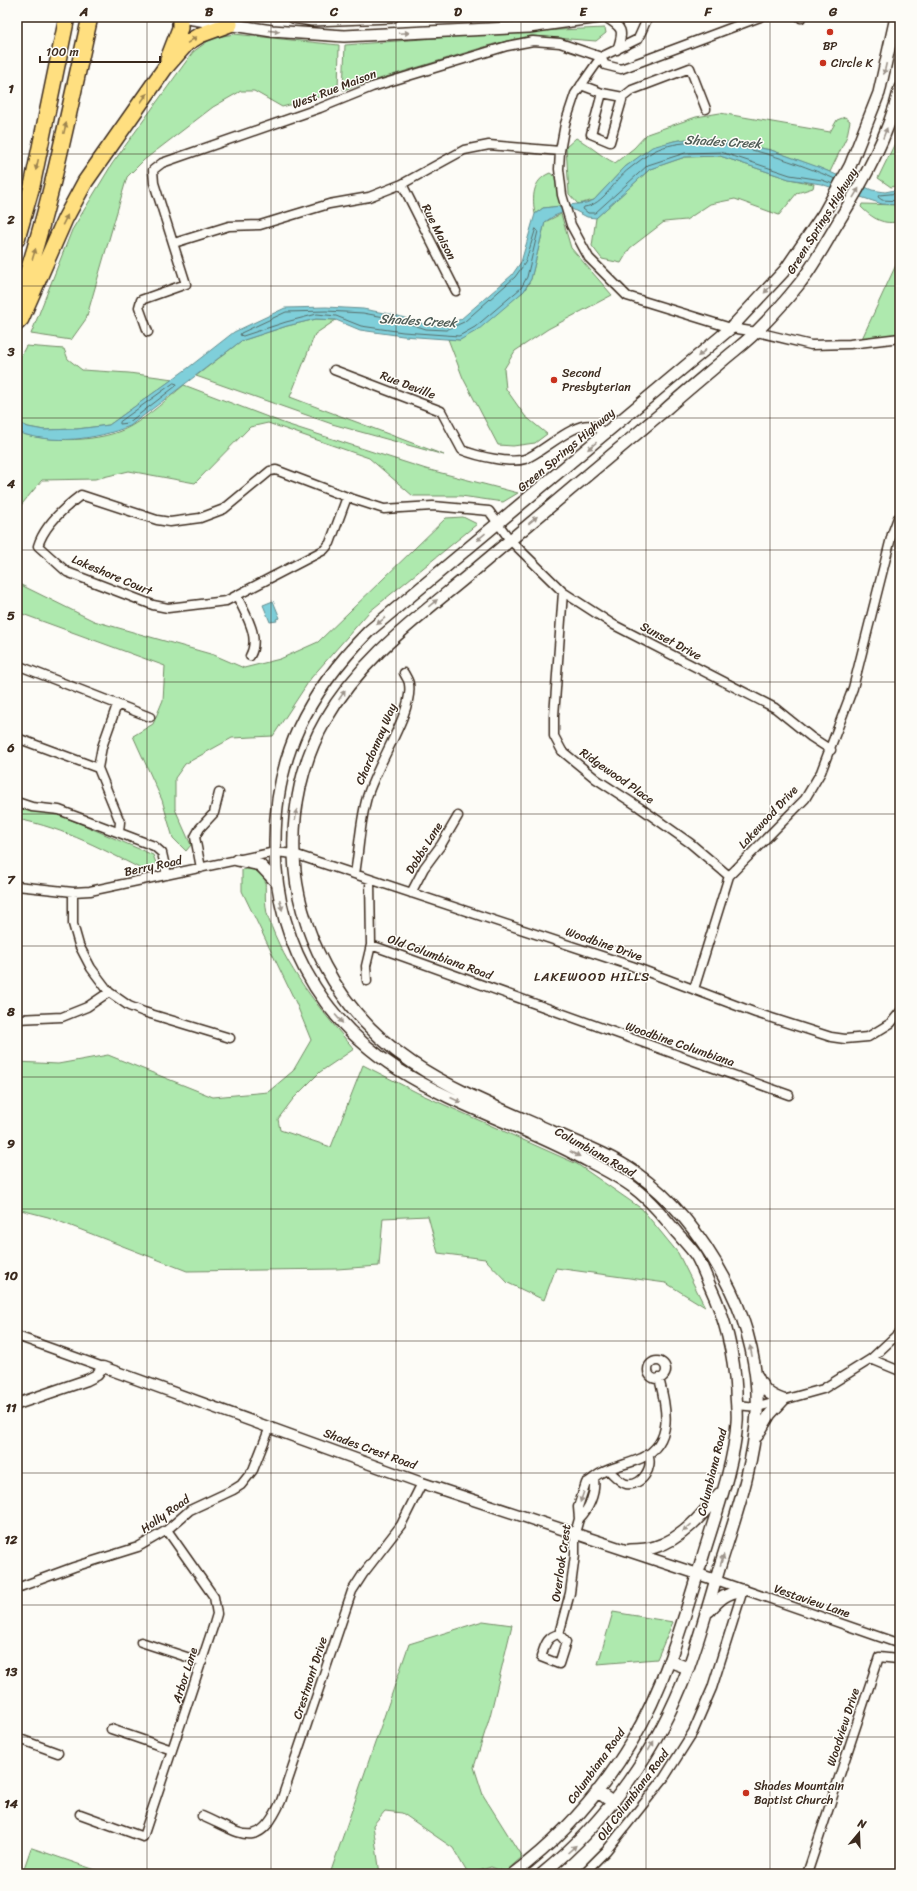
<svg xmlns="http://www.w3.org/2000/svg" width="917" height="1891" font-family="Sriracha,sans-serif">
<style>
.green{fill:#aee9ae;stroke:#748a66}
.water{fill:#7fcfda;stroke:#648d8f}
.lines{fill:none;stroke-linecap:round;stroke-linejoin:round}
.shore{stroke:#566c69;stroke-width:1}
.minor-casing{stroke:#3b2a1e;stroke-width:11}
.tertiary-casing{stroke:#3b2a1e;stroke-width:13}
.secondary-casing{stroke:#3b2a1e;stroke-width:14}
.motorway-casing{stroke:#3b2a1e;stroke-width:18}
.minor{stroke:#fdfcf7;stroke-width:8}
.tertiary{stroke:#fdfcf7;stroke-width:10}
.secondary{stroke:#fdfcf7;stroke-width:11}
.motorway{stroke:#ffdf80;stroke-width:15}
.oneway{fill:#9c938a}
.oneway2{fill:#9d844f}
.grid{fill:none;stroke:#3b2a1e;stroke-width:1;stroke-opacity:0.55}
.poi-dot{fill:#c8321e;stroke:#fdfcf7;stroke-width:1.5}
.labels{text-anchor:middle;stroke-width:3;stroke-linejoin:round;paint-order:stroke}
.poi-label{font-size:12px;fill:#3b2a1e;stroke:#fdfcf7;text-anchor:start}
.street-label{font-size:12px;fill:#3b2a1e;stroke:#fdfcf7}
.water-label{font-size:13px;font-style:italic;fill:#4f5c56;stroke:#fdfcf7}
.neighbourhood-label{font-size:13px;letter-spacing:1px;fill:#3b2a1e;stroke:#fdfcf7}
.neatline{fill:none;stroke:#3b2a1e;stroke-width:1.5}
.grid-label{font-size:13px;text-anchor:middle;font-weight:bold;fill:#3b2a1e}
</style>
<rect width="100%" height="100%" fill="#fdfcf7"/>
<filter id="ink" filterUnits="userSpaceOnUse"><feTurbulence type="fractalNoise" baseFrequency=".025" numOctaves="2"/><feDisplacementMap in="SourceGraphic" scale="8" xChannelSelector="R" yChannelSelector="G"/><feConvolveMatrix kernelMatrix="1 2 1 2 8 2 1 2 1" color-interpolation-filters="sRGB"/></filter>
<g filter="url(#ink)">
<path class="green" d="M605,28L606,33L596,41L530,36L494,44L343,90L345,45L513,32Z
M234,34L339,45L338,92L282,107L254,91H241L213,107L144,160L127,177L86,319L71,340L31,334L72,230L112,164L193,52L212,38Z
M720,113L830,132L837,120L845,117L850,121L847,136L830,172L771,150L700,137L674,141L652,148L625,167L594,200L578,204L569,194L566,147L576,138C590,145 600,156 615,163L634,148L647,134L696,117Z
M900,133V185L891,187L878,178Z
M720,156L789,179L814,184L813,188L797,193L779,215L735,199L710,204L686,220L664,222L630,248L621,263L602,259L592,246L596,218L650,169L685,157Z
M550,173L557,178L560,206L543,208L535,214C532,198 532,180 550,173Z
M862,204L900,205V221C884,226 872,218 861,207Z
M561,214L571,248L612,295L548,329L515,351L504,369L506,389L525,416L547,434L535,443L513,446L498,445L463,378L448,339L460,340L524,291L531,279L545,222Z
M900,258V337L860,343L895,267Z
M316,319L336,320L315,334L290,397L444,455L332,424L196,376L241,341L287,326Z
M26,346L64,349L68,359L82,370L129,373L173,379L109,425L77,429L44,430L28,427L17,422V363Z
M184,385L286,424L426,469L518,493L503,502L461,496H413L369,458L268,423L250,427L195,483L129,471L95,479L42,480L17,510V432C47,443 102,443 131,426C150,415 167,399 184,385Z
M463,517L477,524L369,612L311,678L273,736L232,738L185,764L175,778V809L191,845L186,851L173,838L162,800L133,736L153,724L163,700L165,666L17,612V583L94,621L214,655L244,668L280,659L318,642L446,518Z
M17,806L60,815L153,855L156,863L149,873C106,851 65,828 17,819Z
M251,868L265,877C266,889 264,905 268,917C285,968 320,1009 354,1049L320,1072L293,1099L278,1119L280,1130L331,1147L363,1065L418,1093L577,1164L642,1209L678,1253L705,1307L666,1283L556,1268L544,1300L508,1283L485,1259L438,1253L428,1216L383,1218L379,1266L337,1269L187,1271L48,1217L17,1209V1062L58,1064L108,1055L213,1097L268,1092L293,1071L311,1040L296,1003L242,891V870Z
M613,1612L673,1622L657,1659L598,1664Z
M483,1621L512,1625L490,1716L474,1767L483,1795L522,1857L505,1872L491,1867L468,1874L453,1848L402,1813L385,1811L373,1825L380,1874H338L331,1871L409,1644Z
M31,1848H32L107,1874H22Z"/>
<path class="water" d="M700,137L771,150L818,167L872,190L885,192L900,189V205L882,204L821,184L789,179L720,156L685,157L650,169L596,218L587,217L572,209L554,216L545,222L531,279L524,291L478,330L460,340L403,336L360,330L336,320L316,319L287,326L241,341L130,426C95,440 53,445 17,432V422L28,427L44,430L77,429L109,425L188,368L234,332L285,308L326,307L363,309L395,315L427,325L445,326L461,319L512,275L521,262L535,214L543,208L586,203L594,200L625,167L652,147L674,141Z
M273,601L280,618L276,619L277,621L270,622L263,605Z"/>
<g class="lines">
<path class="shore" d="M833,184L822,180L790,175L721,152L685,153L648,165L595,213H588L583,209L584,207C604,205 614,180 629,169C637,163 645,156 654,151C702,127 789,159 835,179
M900,193L879,195L878,197L882,200L900,201
M536,229L538,231L527,277L521,288L475,327L459,336L403,332L361,326L336,316L317,314L286,322L243,336L240,335L241,333L286,312L326,311L363,313L395,319L426,329L446,330L464,322L515,277L525,263Z
M174,383L177,384L176,386L128,423L120,424V422Z"/>
<g class="minor-casing">
<path id="minor" d="M605,17C623,28 624,30 617,50
M648,17L638,39L601,57L575,94L565,124L560,151L559,169L562,195L571,225L589,258L627,296L731,328L757,332L811,345L850,344L900,338
M800,17L801,18
M601,57L605,65L621,69L760,17
M581,85L602,93L623,97L632,90L690,68L706,109
M602,93L591,134L610,142L623,97
M402,184L456,291
M174,243L229,226L260,225L329,204L369,197L402,184L464,150L489,145L560,151
M148,332L139,307L141,300L186,284L154,183L153,170L162,163L320,108L372,87L507,46L533,41L560,43L601,57
M334,370L441,411L462,450C477,456 510,464 525,459C542,453 575,420 593,426C597,427 602,431 606,434
M347,497L330,543L324,550L226,601L168,608L153,605L67,572L38,546C44,526 65,507 81,495L157,520L170,522L200,518L224,509L270,471L276,470L347,497L384,509L433,506L489,511L510,540L563,592L614,625L775,708L811,737L831,750
M563,592L554,716V736L562,751L596,779L639,807L690,843L729,876
M237,596C245,614 261,637 250,656
M17,665L150,717
M17,738L98,768L120,822L119,832
M98,768L102,747L117,705
M17,802L32,807L59,810L154,846L162,853L167,875
M201,868L195,837L200,828L214,813L219,793
M355,874C359,850 360,824 366,801C373,769 414,713 409,684C409,681 406,677 404,673
M17,886L73,892L90,891L275,852L294,854L632,966L756,1013L831,1037L845,1039L868,1037L891,1023L900,1012
M73,892V924L79,945L91,968L109,992L129,1006L144,1012L230,1038
M411,893L424,868L441,845L458,816
M371,945L789,1095
M367,981L366,966L371,945L370,880
M694,989L729,876L805,799L821,772L853,688L892,534L898,518L900,517
M17,1019L62,1017L87,1007L109,992
M17,1336L103,1367
M871,1359L900,1371
M648 1370a9 9 0 1 1 18 0a9 9 0 1 1-18 0Z
M736,1405L758,1407L823,1389L871,1359L900,1332
M608,1470C613,1474 619,1482 626,1484C642,1487 654,1467 648,1454
M579,1519C589,1509 596,1493 594,1479
M716,1580L900,1644
M17,1588L74,1567L138,1547L167,1530L190,1510L233,1490L241,1485L253,1470L270,1427
M559,1634L570,1593L575,1555V1533L579,1519L578,1507L586,1483C592,1480 596,1475 601,1473C614,1466 629,1464 642,1458C675,1441 666,1407 659,1378
M559,1634L566,1642L559,1664L541,1657C545,1646 546,1637 559,1634Z
M141,1642L202,1662
M111,1729L172,1750
M17,1738L58,1753
M80,1814L143,1837L214,1624L217,1614L214,1597L167,1530
M202,1816C243,1834 258,1852 281,1801L352,1591L363,1574L401,1525L422,1483
M583,1874L606,1851L664,1778L693,1732L712,1688L743,1590
M807,1874L879,1657L897,1659L900,1652"/>
</g>
<g class="tertiary-casing">
<path id="tertiary" d="M17,1404L87,1380L97,1375L103,1367L422,1483L716,1580"/>
</g>
<g class="secondary-casing">
<path id="secondary" d="M180,17L272,31L344,36L529,27L599,17
M293,17L312,20L392,17
M237,860L260,865L277,883
M757,1436L770,1414L783,1400C769,1395 763,1390 757,1376
M630,1550C638,1550 646,1550 655,1547C682,1539 702,1515 719,1494
M709,1611C721,1597 725,1594 743,1590
M669,1661L688,1668
M597,1791L613,1803
M513,1874C561,1838 602,1792 632,1741C664,1687 682,1625 700,1566C713,1521 734,1468 737,1422C738,1412 736,1401 736,1391C734,1353 726,1320 710,1286C706,1277 702,1266 697,1257C692,1249 684,1241 677,1233C664,1217 651,1201 634,1188C616,1174 593,1164 573,1153C477,1104 377,1085 315,987C288,944 275,896 275,846C274,756 308,693 369,631L731,328L785,270L824,213L850,166L879,93L896,17
M542,1874C608,1820 658,1749 688,1669C700,1636 709,1603 719,1569C735,1518 754,1466 757,1412C759,1371 748,1325 730,1289C707,1243 678,1203 636,1173C611,1155 581,1144 553,1132C460,1091 375,1062 325,966C307,932 295,894 294,855C292,810 302,761 325,721C360,659 416,619 470,574C535,519 600,464 665,410C685,392 706,375 727,357C739,347 751,338 761,327C775,313 788,298 800,283C814,265 825,244 837,224C863,182 888,137 900,88"/>
</g>
<g class="motorway-casing">
<path id="motorway" d="M168,59L180,28V17
M17,239L32,186L67,17
M17,304C50,211 68,114 90,17
M17,323L21,319L65,219L85,182L165,68L187,43L200,35L230,24"/>
</g>
<use href="#minor" class="minor"/>
<use href="#tertiary" class="tertiary"/>
<use href="#secondary" class="secondary"/>
<use href="#motorway" class="motorway"/>
</g>
<defs><path id="oneway-solid" d="M-6-.8H1V-3.2L6.5 0L1 3.2V.8H-6Z"/></defs>
<g class="oneway">
<use href="#oneway-solid" transform="translate(274 31) rotate(6)"/>
<use href="#oneway-solid" transform="translate(404 33) rotate(-3)"/>
<use href="#oneway-solid" transform="translate(885 69) rotate(103)"/>
<use href="#oneway-solid" transform="translate(885 133) rotate(-69)"/>
<use href="#oneway-solid" transform="translate(856 193) rotate(-59)"/>
<use href="#oneway-solid" transform="translate(768 289) rotate(133)"/>
<use href="#oneway-solid" transform="translate(702 353) rotate(140)"/>
<use href="#oneway-solid" transform="translate(592 446) rotate(140)"/>
<use href="#oneway-solid" transform="translate(533 520) rotate(-40)"/>
<use href="#oneway-solid" transform="translate(481 537) rotate(139)"/>
<use href="#oneway-solid" transform="translate(433 603) rotate(-39)"/>
<use href="#oneway-solid" transform="translate(381 621) rotate(140)"/>
<use href="#oneway-solid" transform="translate(342 695) rotate(-56)"/>
<use href="#oneway-solid" transform="translate(296 815) rotate(-82)"/>
<use href="#oneway-solid" transform="translate(281 905) rotate(77)"/>
<use href="#oneway-solid" transform="translate(339 1019) rotate(49)"/>
<use href="#oneway-solid" transform="translate(456 1100) rotate(24)"/>
<use href="#oneway-solid" transform="translate(575 1154) rotate(27)"/>
<use href="#oneway-solid" transform="translate(751 1351) rotate(-102)"/>
<use href="#oneway-solid" transform="translate(582 1497) rotate(109)"/>
<use href="#oneway-solid" transform="translate(687 1528) rotate(140)"/>
<use href="#oneway-solid" transform="translate(722 1560) rotate(-73)"/>
<use href="#oneway-solid" transform="translate(651 1746) rotate(-60)"/>
<use href="#oneway-solid" transform="translate(572 1849) rotate(-42)"/>
</g>
<g class="oneway2">
<use href="#oneway-solid" transform="translate(192 40) rotate(-35)"/>
<use href="#oneway-solid" transform="translate(144 98) rotate(-55)"/>
<use href="#oneway-solid" transform="translate(65 128) rotate(-77)"/>
<use href="#oneway-solid" transform="translate(37 165) rotate(103)"/>
<use href="#oneway-solid" transform="translate(65 220) rotate(-63)"/>
<use href="#oneway-solid" transform="translate(34 254) rotate(-73)"/>
</g>
</g>
<path class="grid" d="M147,17V1874M271,17V1874M396,17V1874M521,17V1874M646,17V1874M770,17V1874M17,154H900M17,286H900M17,418H900M17,550H900M17,682H900M17,814H900M17,946H900M17,1077H900M17,1209H900M17,1341H900M17,1473H900M17,1605H900M17,1737H900"/>
<g class="poi-dot">
<circle cx="830" cy="32" r="4"/>
<circle cx="823" cy="63" r="4"/>
<circle cx="554" cy="380" r="4"/>
<circle cx="746" cy="1793" r="4"/>
</g>
<g class="labels">
<g class="poi-label">
<text x="830" y="50" text-anchor="middle">BP</text>
<text x="831" y="67">Circle K</text>
<text x="562" y="377">Second<tspan x="562" dy="14">Presbyterian</tspan></text>
<text x="754" y="1790">Shades Mountain<tspan x="754" dy="14">Baptist Church</tspan></text>
</g>
<g class="street-label">
<text transform="translate(334 89) rotate(-21)" y="4">West Rue Maison</text>
<text transform="translate(822 221) rotate(-58)" y="4">Green Springs Highway</text>
<text transform="translate(439 232) rotate(63)" y="4">Rue Maison</text>
<text transform="translate(408 385) rotate(21)" y="4">Rue Deville</text>
<text transform="translate(566 450) rotate(-40)" y="4">Green Springs Highway</text>
<text transform="translate(112 575) rotate(23)" y="4">Lakeshore Court</text>
<text transform="translate(671 641) rotate(28)" y="4">Sunset Drive</text>
<text transform="translate(376 744) rotate(-67)" y="4">Chardonnay Way</text>
<text transform="translate(617 776) rotate(35)" y="4">Ridgewood Place</text>
<text transform="translate(768 817) rotate(-47)" y="4">Lakewood Drive</text>
<text transform="translate(424 848) rotate(-58)" y="4">Dobbs Lane</text>
<text transform="translate(153 866) rotate(-12)" y="4">Berry Road</text>
<text transform="translate(604 944) rotate(19)" y="4">Woodbine Drive</text>
<text transform="translate(440 957) rotate(20)" y="4">Old Columbiana Road</text>
<text transform="translate(680 1044) rotate(19)" y="4">Woodbine Columbiana</text>
<text transform="translate(595 1152) rotate(29)" y="4">Columbiana Road</text>
<text transform="translate(370 1449) rotate(20)" y="4">Shades Crest Road</text>
<text transform="translate(712 1472) rotate(-76)" y="4">Columbiana Road</text>
<text transform="translate(165 1514) rotate(-35)" y="4">Holly Road</text>
<text transform="translate(561 1563) rotate(-82)" y="4">Overlook Crest</text>
<text transform="translate(812 1601) rotate(19)" y="4">Vestaview Lane</text>
<text transform="translate(185 1675) rotate(-72)" y="4">Arbor Lane</text>
<text transform="translate(310 1678) rotate(-72)" y="4">Crestmont Drive</text>
<text transform="translate(843 1727) rotate(-72)" y="4">Woodview Drive</text>
<text transform="translate(596 1766) rotate(-54)" y="4">Columbiana Road</text>
<text transform="translate(633 1795) rotate(-53)" y="4">Old Columbiana Road</text>
</g>
<g class="water-label">
<text transform="translate(723 141) rotate(3)" y="5">Shades Creek</text>
<text transform="translate(418 320) rotate(3)" y="5">Shades Creek</text>
</g>
<g class="neighbourhood-label">
<text x="592" y="981">LAKEWOOD HILLS</text>
</g>
</g>
<rect width="917" height="1891" fill="none" stroke="#fdfcf7" stroke-width="44"/>
<g transform="translate(859 1833) rotate(19)" stroke="#fdfcf7" stroke-width="3" paint-order="stroke">
<path d="M0-3L7 15L0 10L-7 15Z" fill="#3b2a1e"/>
<text y="-6" font-size="11" font-weight="bold" text-anchor="middle" fill="#3b2a1e">N</text>
</g>
<path d="M40 56v6h120v-6" fill="none" stroke="#3b2a1e" stroke-width="2"/>
<text x="46" y="56" font-size="12" fill="#3b2a1e" stroke="#fdfcf7" stroke-width="3" paint-order="stroke">100 m</text>
<rect x="22" y="22" width="873" height="1847" class="neatline"/>
<g class="grid-label">
<text x="84" y="16">A</text>
<text x="209" y="16">B</text>
<text x="334" y="16">C</text>
<text x="458" y="16">D</text>
<text x="583" y="16">E</text>
<text x="708" y="16">F</text>
<text x="833" y="16">G</text>
<text x="11" y="93">1</text>
<text x="11" y="224">2</text>
<text x="11" y="356">3</text>
<text x="11" y="488">4</text>
<text x="11" y="620">5</text>
<text x="11" y="752">6</text>
<text x="11" y="884">7</text>
<text x="11" y="1016">8</text>
<text x="11" y="1148">9</text>
<text x="11" y="1280">10</text>
<text x="11" y="1412">11</text>
<text x="11" y="1544">12</text>
<text x="11" y="1676">13</text>
<text x="11" y="1808">14</text>
</g>
</svg>
